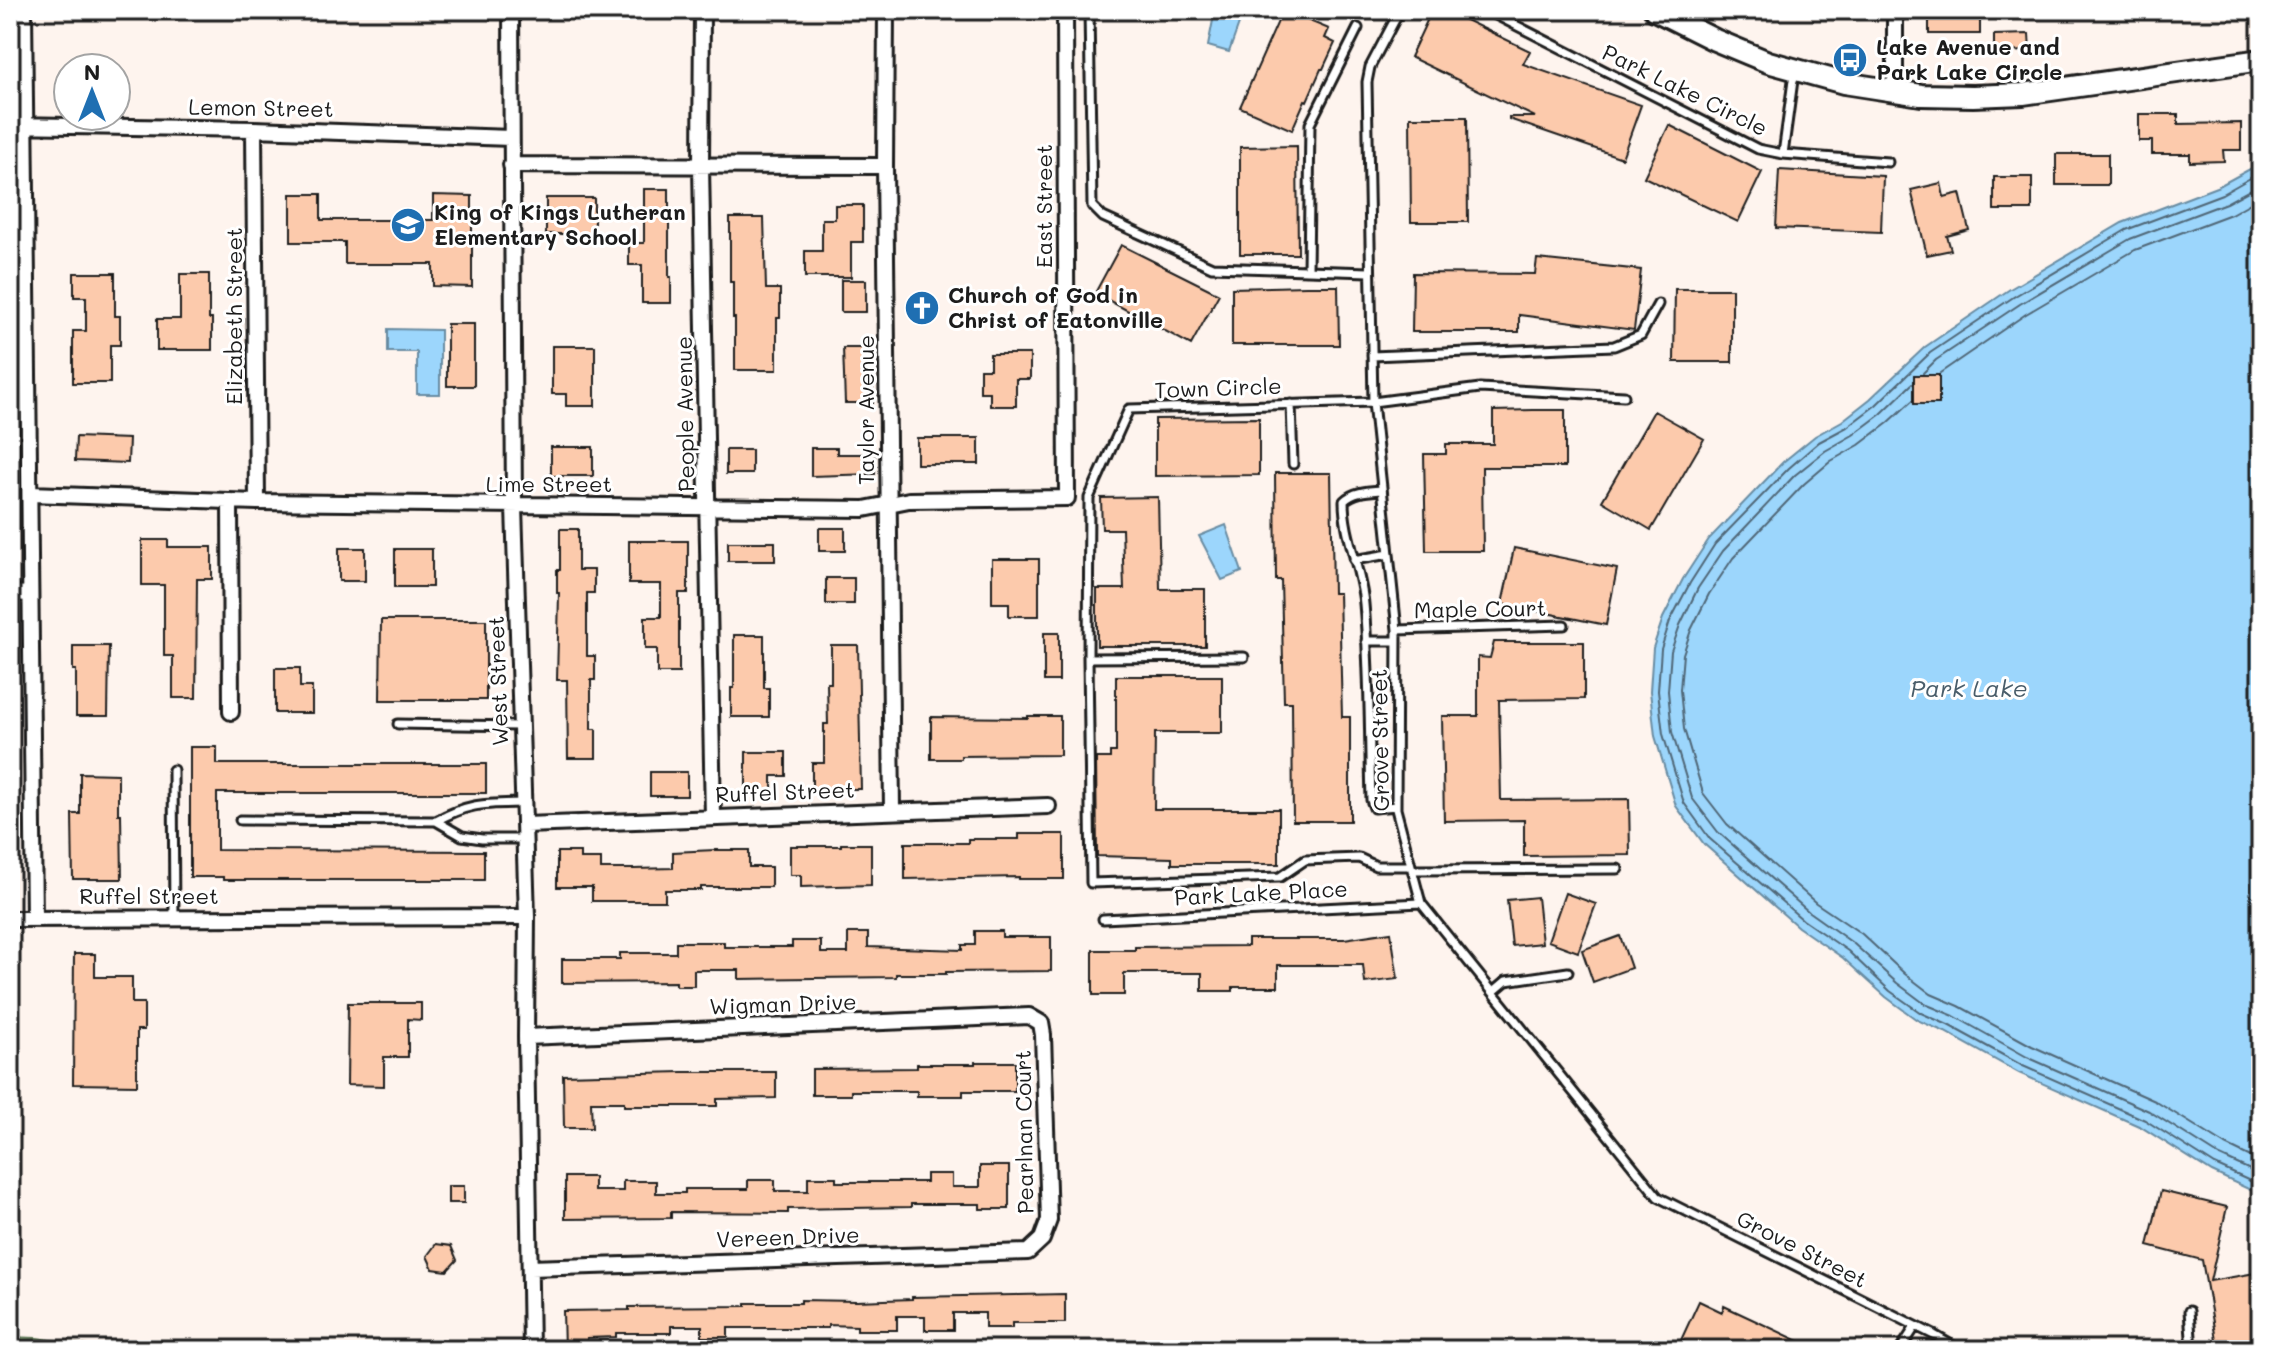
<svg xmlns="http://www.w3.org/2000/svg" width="2271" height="1360" font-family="Mali,sans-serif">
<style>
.green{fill:#b1df9e;stroke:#667e5d;stroke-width:2}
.water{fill:#9cd6fc;stroke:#698ca2;stroke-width:2}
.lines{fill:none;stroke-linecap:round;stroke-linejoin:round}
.shore{stroke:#4f6676;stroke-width:2}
.building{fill:#fccaac;stroke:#1c1c1c;stroke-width:2}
.service-casing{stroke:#1c1c1c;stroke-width:13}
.minor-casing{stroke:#1c1c1c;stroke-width:20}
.secondary-casing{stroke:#1c1c1c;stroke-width:26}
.service{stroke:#fff;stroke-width:7}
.minor{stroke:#fff;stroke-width:14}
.secondary{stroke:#fff;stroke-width:20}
.labels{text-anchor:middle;stroke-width:6;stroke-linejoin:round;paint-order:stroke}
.poi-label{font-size:22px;font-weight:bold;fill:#1c1c1c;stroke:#fff;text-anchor:start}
.street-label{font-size:22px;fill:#1c1c1c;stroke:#fff}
.water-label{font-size:24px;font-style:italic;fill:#495d6a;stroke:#fff}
</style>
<rect width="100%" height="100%" fill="#fef4ee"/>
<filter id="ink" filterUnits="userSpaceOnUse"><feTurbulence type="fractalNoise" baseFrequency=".0125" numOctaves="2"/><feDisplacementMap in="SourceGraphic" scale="16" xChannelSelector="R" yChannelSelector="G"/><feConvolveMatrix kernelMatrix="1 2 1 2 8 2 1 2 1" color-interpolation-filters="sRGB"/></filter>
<g filter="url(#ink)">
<path class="green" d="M10,1337L37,1338L113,1350H10Z"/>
<path class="water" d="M1215,10H1244L1229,52L1208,46Z
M2261,163V1195L2212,1172L2141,1127L2019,1073L1945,1032L1917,1020L1886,997L1843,958L1798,927L1704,844L1676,806L1655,736L1650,691L1653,648L1663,618L1683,579L1709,539L1783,462L1815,436L1842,421L1870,399L1925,347L2010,289L2122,223L2219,186Z
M388,329L440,330V394H417V352H388Z
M1226,525L1242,572L1222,580L1199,536Z"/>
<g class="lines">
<path class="shore" d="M2261,172L2222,194L2126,230L2015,296L1930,353L1876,405L1847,427L1819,442L1789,468L1715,544L1690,583L1670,621L1661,649L1658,691L1663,734L1684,803L1710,839L1803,920L1848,951L1890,991L1921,1013L1948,1025L2023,1066L2145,1120L2215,1165L2261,1186
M1923,373L1936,360L2020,304L2130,239L2226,203L2261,184
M1940,373L2026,314L2135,250L2231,214L2261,197
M1912,384L1881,414L1853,435L1825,451L1795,475L1723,551L1698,588L1680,625L1671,651L1668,691L1672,732L1692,798L1718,832L1809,912L1854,944L1897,983L1925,1004L1954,1016L2027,1057L2149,1111L2220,1156L2261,1175
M1912,401L1888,423L1859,445L1831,461L1804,484L1733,558L1709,594L1691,630L1683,654L1680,690L1684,729L1703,793L1727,824L1816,903L1862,934L1905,974L1931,994L1959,1006L2032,1046L2155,1101L2226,1145L2261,1162"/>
</g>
<path class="building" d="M1283,10L1329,29L1325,38L1335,43L1323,69H1321L1307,101L1305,100L1292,130L1240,107Z
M1432,10H1445L1530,51L1523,64L1641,105L1622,158L1509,119V117H1535L1410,57Z
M1929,10H1980V34H1929Z
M2029,34L2030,51L1994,52V35Z
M2139,114H2178V124L2241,123V150H2223L2224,161L2190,162V154H2152V141H2139Z
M1410,117H1467L1468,222H1411Z
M1669,125L1762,172L1738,222L1644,177Z
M1297,146L1298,254H1240V147Z
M2056,154H2108V185H2056Z
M1779,170L1883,176L1881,232L1776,228Z
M1994,177H2032V210H1994Z
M1941,183L1944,197L1960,193L1969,230L1947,236L1951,250L1927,255L1911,190Z
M644,189H669V277H671V303H642V265H629V243H644Z
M291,194H321V220H433V195L472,196V287L433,286V264H345V242H291Z
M546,198H594V234H546Z
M835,205H863V242H851V277H805V251H822V219H835Z
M730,218H764L766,289H780V318H777V370H735V318H733V282H730Z
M1121,245L1219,294L1191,345L1095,293Z
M1537,259L1641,270L1634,330L1519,315V332H1412L1413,273L1535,274Z
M74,273H115V316H120V345H110V383H73V331H86V297H74Z
M180,274H209V319H212V350H157V319H180Z
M841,280H866V312H841Z
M1306,286H1338L1339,345H1232V288Z
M1675,289H1732V362H1674Z
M447,324H474V386H447Z
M552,346H595V406H566V394H552Z
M843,348H872L873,403H845Z
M990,354H1030V379H1016V406H990V392H980V369H990Z
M1914,375H1939V404H1914Z
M1533,410H1565V467H1482L1483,551H1426L1424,454H1446V444H1493V411Z
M1654,411L1704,439L1651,530L1602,501Z
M1259,418V475L1155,476V419Z
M76,437L129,439L128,463L75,461Z
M917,438H979V464H917Z
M551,447H593V476H551Z
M811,448H837V454H875V474L811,476Z
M726,450H752V474H726Z
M1275,473H1331L1333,593H1339L1342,717H1350V821H1293L1292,702H1284L1281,580H1276Z
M1158,497L1160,589H1205V646H1097V589H1124L1122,529H1102L1101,498Z
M819,528H845V551H819Z
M560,529H578V570H594V593H587V656H595V680H591V729H596V758H568L567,680H557L559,593H557V570H560Z
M142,540H168V547H212V579H197L196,698H173V656H164V585H142Z
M629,541H688V593H679V673H657V649H645V617H661V584H629Z
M728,542H775V561H728Z
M339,548H365V581H339Z
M1514,548L1617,569L1606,625L1502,604Z
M395,549H432V587H395Z
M992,559H1039V616H1009V603H992Z
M826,578H854V604H826Z
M381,620H486V700H380Z
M1044,633H1059V681H1044Z
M734,635H764V688H769V717H731V688H734Z
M1494,642H1584V699L1499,700L1501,800L1629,799L1630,855L1524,856V820L1444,821L1442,716H1478V657L1490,658Z
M831,645H858L861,789H812V763H824V724H828L827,683H831Z
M73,646H109L108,716H76V670H73Z
M275,668H300V687H312V713H275Z
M1116,676H1222V733H1155L1154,809H1279V864H1172V858L1097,856L1096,758H1110V752H1116Z
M1028,716H1060V755L961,756V759H931V717L1028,718Z
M190,747H217V764H486V793H217V850L484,851V880H223V877H190Z
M746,752H786V776H772V792H746Z
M650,772H687V796H650Z
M80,773L118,774V814H121L122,879H73L72,814H80Z
M1019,834H1064V879H1019V877L905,879V843H968V839H1019Z
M841,844H871V885L801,887V875H790V846H841Z
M715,850H749V867H771V887H701V890H665V901H592V887H557V852H580V859H601V869H634L673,868V852Z
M1565,893L1596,904L1578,952L1548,941Z
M1537,897L1542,943L1512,946L1507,900Z
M975,931H1002V937H1051V971L946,972V974H896V977L739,979V970H694V986H676V982L562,983V959H620V953H676V942H724V947H792V941H821V953H848V933H868V947L962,950V945H975Z
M1391,932L1398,979L1365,983L1363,965H1278V987H1233V991H1202V973H1124V995H1093V950H1135V947L1248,946V939H1344Z
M1620,936L1631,968L1593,982L1582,950Z
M74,954H95V977H132V1003H144V1030H137V1085L73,1084Z
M348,1003H421V1020L408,1019V1057H384V1086L347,1085Z
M975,1062H1015V1091H963V1096H917V1091H851V1095H812V1069L917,1068V1064H975Z
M683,1072H776V1098L717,1099V1106H624V1102H591L592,1128H564L563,1075Z
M980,1166H1009V1209H980V1204H911V1207L788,1209V1213L671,1212V1218L565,1219V1177H594V1191H623V1181H656V1193H685V1189H748V1180H775V1191H808V1177H836V1182H926V1174H952V1187H980Z
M448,1186H464V1203H448Z
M2161,1191L2227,1207L2210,1281L2261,1272V1350H2240L2238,1342L2217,1345L2202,1260L2148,1246Z
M436,1244L451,1246L457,1260L447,1271L433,1269L427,1256Z
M1065,1294V1323H1012V1328H985V1313H953V1330H925V1316H897V1330H857V1326L828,1325V1328H728V1337H702V1326H671V1333H616V1337L587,1338V1350H564L563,1311L629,1310V1307L746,1306V1303H801V1300L857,1301L912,1299V1297Z
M1699,1301L1722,1312L1724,1306L1818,1350H1684L1687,1343L1681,1340Z"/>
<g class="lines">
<g class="service-casing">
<path id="service" d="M1089,10L1092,206L1103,217L1212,267L1369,272
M1400,10L1370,67L1367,82L1373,402L1397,630L1396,809L1421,903L1658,1197L1934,1335L1960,1350
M1486,10L1758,149L1783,154L1888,162
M1783,154L1794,73
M1308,270L1310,124L1358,28
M1372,356L1614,346L1641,335L1658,304
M1291,404L1293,464
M1382,490C1369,491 1354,491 1344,501C1344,536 1361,569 1364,604C1370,669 1369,735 1371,800L1374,808L1396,806
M1354,560L1389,554
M1397,630L1564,625
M1366,641H1397
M1244,657L1088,658L1089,498L1129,409L1373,402L1480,388L1624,396
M1088,658L1091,883L1280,877L1305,860L1359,858L1376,866H1411
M398,724L521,726
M173,770L174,918
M524,803C485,804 471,802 436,821L462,836L482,839H525
M240,820L436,821
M1412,870L1618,869
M1103,919L1421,903
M1493,992L1506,981L1568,972
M2189,1311L2192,1350
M1900,1350L1915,1327"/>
</g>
<g class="minor-casing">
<path id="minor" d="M24,10L34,919
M511,10L514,507L527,917L526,1037L531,1350
M702,10L701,166L713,818
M886,10L885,166L892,810
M1895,10V92
M10,125L254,129L511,138
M254,129L257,502
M511,165L885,166
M30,494L257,502L864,509L909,500L1067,498L1065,10
M230,501L231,712
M10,593L30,594
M525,825L1048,806
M10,919L527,917
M526,1037L1029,1016L1041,1023L1043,1035L1049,1220L1042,1239L1028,1252L530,1268"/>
</g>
<g class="secondary-casing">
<path id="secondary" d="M1655,10L1715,40L1768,62L1844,83L1921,95L1973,96L2023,94L2261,60"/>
</g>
<use href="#service" class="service"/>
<use href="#minor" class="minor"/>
<use href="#secondary" class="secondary"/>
</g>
</g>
<defs>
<g id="bus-disc" transform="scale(1.8)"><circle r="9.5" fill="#1f6fb2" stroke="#fff"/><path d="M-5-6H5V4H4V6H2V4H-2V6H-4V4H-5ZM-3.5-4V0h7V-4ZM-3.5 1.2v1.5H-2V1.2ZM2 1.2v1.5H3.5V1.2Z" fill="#fff"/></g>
<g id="school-disc" transform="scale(1.8)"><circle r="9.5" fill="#1f6fb2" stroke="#fff"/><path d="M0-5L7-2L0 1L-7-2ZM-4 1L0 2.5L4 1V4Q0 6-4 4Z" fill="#fff"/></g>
<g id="church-disc" transform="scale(1.8)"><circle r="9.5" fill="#1f6fb2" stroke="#fff"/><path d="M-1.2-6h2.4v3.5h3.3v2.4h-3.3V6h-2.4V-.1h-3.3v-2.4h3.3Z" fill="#fff"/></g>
</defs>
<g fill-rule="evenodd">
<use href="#bus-disc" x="1850" y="60"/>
<use href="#school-disc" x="408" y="225"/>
<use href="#church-disc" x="922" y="308"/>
</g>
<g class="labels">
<g class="poi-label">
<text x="1876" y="55">Lake Avenue and<tspan x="1876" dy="25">Park Lake Circle</tspan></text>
<text x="434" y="220">King of Kings Lutheran<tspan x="434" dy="25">Elementary School</tspan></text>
<text x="948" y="303">Church of God in<tspan x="948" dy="25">Christ of Eatonville</tspan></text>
</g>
<g class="street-label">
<text transform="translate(1685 90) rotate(26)" y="8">Park Lake Circle</text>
<text transform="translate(261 108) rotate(1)" y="8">Lemon Street</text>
<text transform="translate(1044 206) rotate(-90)" y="8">East Street</text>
<text transform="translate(234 316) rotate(-90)" y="8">Elizabeth Street</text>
<text transform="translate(1218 388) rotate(-2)" y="8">Town Circle</text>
<text transform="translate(866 410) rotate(-90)" y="8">Taylor Avenue</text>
<text transform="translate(685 414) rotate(-91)" y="8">People Avenue</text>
<text x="549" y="492">Lime Street</text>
<text transform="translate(1480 609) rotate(-1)" y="8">Maple Court</text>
<text transform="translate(498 681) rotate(-92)" y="8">West Street</text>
<text transform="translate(1380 740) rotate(-91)" y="8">Grove Street</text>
<text transform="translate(785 792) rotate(-2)" y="8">Ruffel Street</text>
<text transform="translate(1261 893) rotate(-3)" y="8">Park Lake Place</text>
<text x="149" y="904">Ruffel Street</text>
<text transform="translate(783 1004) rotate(-2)" y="8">Wigman Drive</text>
<text transform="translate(1024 1132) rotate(-91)" y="8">Pearlnan Court</text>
<text transform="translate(788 1237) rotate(-2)" y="8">Vereen Drive</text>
<text transform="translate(1802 1249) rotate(27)" y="8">Grove Street</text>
</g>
<g class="water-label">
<text x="1969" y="697">Park Lake</text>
</g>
</g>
<rect width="2271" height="1360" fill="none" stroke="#fff" stroke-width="40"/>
<rect x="20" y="20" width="2231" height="1320" fill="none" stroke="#1c1c1c" stroke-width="3" filter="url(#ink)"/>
<g transform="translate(92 92)"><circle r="38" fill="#ffffff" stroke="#a4a4a4" stroke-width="2"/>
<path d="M0-6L14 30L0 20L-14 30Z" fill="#1f6fb2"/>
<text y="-12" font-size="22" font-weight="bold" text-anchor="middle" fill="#1c1c1c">N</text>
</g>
</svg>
